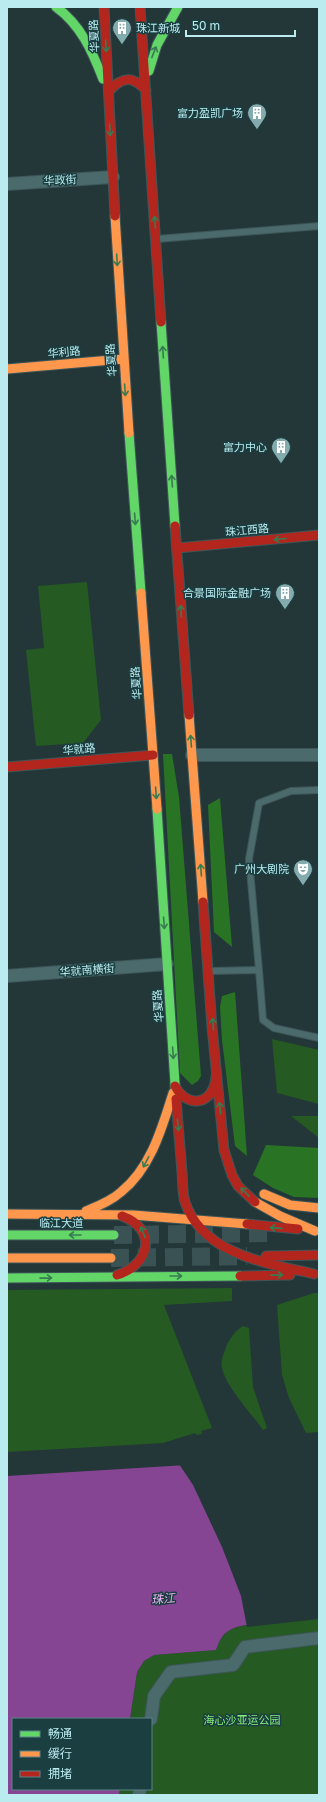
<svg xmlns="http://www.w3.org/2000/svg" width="326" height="1802" font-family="'Golos Text','Noto Sans SC',sans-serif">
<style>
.green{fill:#255a23}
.forest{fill:#297424}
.water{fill:#864593}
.pier{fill:#233739}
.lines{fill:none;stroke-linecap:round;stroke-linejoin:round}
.secondary-tunnel{stroke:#3a5254;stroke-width:18;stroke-dasharray:18 9;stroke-linecap:butt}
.lane-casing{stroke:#3e5658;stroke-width:8}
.street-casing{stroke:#3e5658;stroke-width:14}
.fast-casing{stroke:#3e5658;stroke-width:11}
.slow-casing{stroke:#3e5658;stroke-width:11}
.jam-casing{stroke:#3e5658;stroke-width:11}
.lane{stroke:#4a6a6c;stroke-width:6}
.street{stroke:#4a6a6c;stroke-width:12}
.fast{stroke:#63d668;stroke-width:9}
.slow{stroke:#ff974d;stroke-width:9}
.jam{stroke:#b3261e;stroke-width:9}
.oneway{stroke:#387b51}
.labels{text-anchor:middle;stroke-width:3;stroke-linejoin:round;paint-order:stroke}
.poi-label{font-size:11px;fill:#b9ebef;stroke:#1b3e41;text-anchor:end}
.street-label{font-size:11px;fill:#b9ebef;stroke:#1b3e41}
.park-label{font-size:11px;fill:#84ec78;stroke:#1b3e41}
.water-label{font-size:12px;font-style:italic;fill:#ebb2f4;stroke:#1b3e41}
</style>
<rect width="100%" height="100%" fill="#233739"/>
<path class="green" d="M87,582L101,720L83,743L36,746L26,650L44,648L38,586Z
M272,1039L319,1050V1104L277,1093Z
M291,1116H319V1138Z
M232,1288V1301L164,1305L212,1428L201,1431L202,1434L197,1435L195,1433L163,1443L7,1452V1290Z
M314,1293H319V1432L306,1433L289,1398L282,1375L277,1305Z
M243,1326L249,1328L253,1387L267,1428L263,1430C252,1414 226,1387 222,1368C220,1361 224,1353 226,1347C229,1339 236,1330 243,1326Z
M319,1617V1795H119L120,1789H151V1719H130L137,1672L144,1661L154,1655L216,1650C219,1642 222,1635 230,1630C241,1623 302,1619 319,1617Z"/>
<path class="forest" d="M163,754H172L179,797L201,1076L198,1081L192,1085L180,1073Z
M220,798L232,947L214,932L208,805Z
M235,992L247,1156L235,1146L222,1040L220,1007L222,996Z
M266,1145L319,1148V1198L294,1197L273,1188L253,1175Z"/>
<path class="water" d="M319,1457V1617C302,1619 242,1622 230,1630C222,1634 219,1642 216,1650L154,1655L144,1661L137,1672L130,1719H13V1789H120L119,1795H7V1476Z"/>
<path class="pier" d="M318,1455L319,1619L247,1627L241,1596L222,1547L193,1485L179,1464Z"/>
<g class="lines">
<path class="secondary-tunnel" d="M114,1235L270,1233
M111,1258L247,1256"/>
<g class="lane-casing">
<path id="lane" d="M157,239L319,226
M259,970L249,859L259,803L291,791L319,790
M210,971L259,970L263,1020L274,1028L319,1038"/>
</g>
<g class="street-casing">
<path id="street" d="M7,184L113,177
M192,755H319
M7,976L167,964
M151,1719L154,1696L171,1672L233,1665L245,1647L319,1638
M139,1795L140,1789"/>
</g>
<g class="fast-casing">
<path id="fast" d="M56,7C81,25 92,51 103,79
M149,71L157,45L178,7
M161,322L175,526
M129,433L141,593
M157,809L176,1099
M7,1235H114
M7,1278L240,1276"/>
</g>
<g class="slow-casing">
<path id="slow" d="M115,216L129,433
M7,369L123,359
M141,593L157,809
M189,715L203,902
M264,1194L290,1205L319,1208
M255,1202L280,1216L315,1231
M86,1211C98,1206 111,1201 121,1192C151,1168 162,1128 173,1093
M7,1214L133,1215L247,1224
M7,1258H111"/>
</g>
<g class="jam-casing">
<path id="jam" d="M104,7L115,216
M140,7L161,322
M109,91C123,76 132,76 146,90
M175,526L189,715
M177,548L319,535
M7,767L153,755
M203,902L212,1027L224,1150L232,1175L238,1186L255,1202
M175,1086C188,1110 214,1104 216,1077
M176,1099C178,1123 180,1147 182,1172C183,1181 182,1193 185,1202C203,1255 267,1263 314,1274
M247,1224L298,1229
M266,1256L319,1255
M117,1275C150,1265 158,1229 122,1216
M240,1276L290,1275"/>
</g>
<use href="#lane" class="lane"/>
<use href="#street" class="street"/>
<use href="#fast" class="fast"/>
<use href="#slow" class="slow"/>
<use href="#jam" class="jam"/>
</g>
<defs><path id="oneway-shaft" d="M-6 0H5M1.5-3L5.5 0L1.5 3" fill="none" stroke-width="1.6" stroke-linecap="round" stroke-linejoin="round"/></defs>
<g class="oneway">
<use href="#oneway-shaft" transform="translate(106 46) rotate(87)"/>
<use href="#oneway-shaft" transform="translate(154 52) rotate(-69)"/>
<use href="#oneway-shaft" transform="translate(110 130) rotate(87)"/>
<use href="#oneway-shaft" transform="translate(155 222) rotate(-94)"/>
<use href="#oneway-shaft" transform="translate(117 260) rotate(87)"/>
<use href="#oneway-shaft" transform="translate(163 352) rotate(-94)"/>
<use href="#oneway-shaft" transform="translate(125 390) rotate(86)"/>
<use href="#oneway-shaft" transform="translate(172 481) rotate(-94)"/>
<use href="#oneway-shaft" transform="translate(135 519) rotate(86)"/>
<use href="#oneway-shaft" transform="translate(280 539) rotate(175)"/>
<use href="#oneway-shaft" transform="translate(181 611) rotate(-94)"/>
<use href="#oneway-shaft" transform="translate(191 741) rotate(-94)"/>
<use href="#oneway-shaft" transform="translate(156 793) rotate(86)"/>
<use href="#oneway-shaft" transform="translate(201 870) rotate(-94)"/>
<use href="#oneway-shaft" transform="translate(164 923) rotate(86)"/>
<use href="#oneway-shaft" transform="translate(213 1024) rotate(-94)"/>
<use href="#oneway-shaft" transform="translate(173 1053) rotate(86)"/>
<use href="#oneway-shaft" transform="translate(220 1108) rotate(-97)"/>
<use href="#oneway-shaft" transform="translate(178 1125) rotate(85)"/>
<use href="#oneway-shaft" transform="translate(146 1162) rotate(118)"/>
<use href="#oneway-shaft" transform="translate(245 1192) rotate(-135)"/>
<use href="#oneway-shaft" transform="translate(276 1228) rotate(-176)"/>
<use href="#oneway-shaft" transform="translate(143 1232) rotate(-112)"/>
<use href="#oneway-shaft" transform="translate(75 1235) rotate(-180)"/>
<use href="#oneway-shaft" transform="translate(277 1275) rotate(-1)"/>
<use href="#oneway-shaft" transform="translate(176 1276)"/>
<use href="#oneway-shaft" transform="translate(46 1278) rotate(-1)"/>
</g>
<defs>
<g id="building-pin" transform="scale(1)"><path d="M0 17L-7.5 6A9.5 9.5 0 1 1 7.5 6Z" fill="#84acaf" stroke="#1b3e41"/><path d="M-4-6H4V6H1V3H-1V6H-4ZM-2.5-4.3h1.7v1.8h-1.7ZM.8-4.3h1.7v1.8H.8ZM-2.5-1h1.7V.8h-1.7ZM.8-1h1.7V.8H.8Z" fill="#fff"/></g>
<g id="theatre-pin" transform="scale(1)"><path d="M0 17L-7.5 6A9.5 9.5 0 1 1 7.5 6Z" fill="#84acaf" stroke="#1b3e41"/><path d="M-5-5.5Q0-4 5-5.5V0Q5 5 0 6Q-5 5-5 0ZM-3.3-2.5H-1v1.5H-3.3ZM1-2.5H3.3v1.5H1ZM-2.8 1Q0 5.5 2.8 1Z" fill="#fff"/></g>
</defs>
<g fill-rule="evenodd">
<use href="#building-pin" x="122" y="28"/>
<use href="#building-pin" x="257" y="113"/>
<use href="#building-pin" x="281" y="447"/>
<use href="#building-pin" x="285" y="593"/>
<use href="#theatre-pin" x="303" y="869"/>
</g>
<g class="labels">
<g class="poi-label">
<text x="136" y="32" text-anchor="start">珠江新城</text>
<text x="243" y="117">富力盈凯广场</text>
<text x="267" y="451">富力中心</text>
<text x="271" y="597">合景国际金融广场</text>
<text x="289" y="873">广州大剧院</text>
</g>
<g class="street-label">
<text transform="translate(94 36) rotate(-93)" y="4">华夏路</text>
<text transform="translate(60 180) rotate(-3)" y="4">华政街</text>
<text transform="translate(64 352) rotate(-5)" y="4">华利路</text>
<text transform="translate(111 360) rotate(-94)" y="4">华夏路</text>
<text transform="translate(247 530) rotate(-5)" y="4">珠江西路</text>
<text transform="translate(136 683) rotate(-94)" y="4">华夏路</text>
<text transform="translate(79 749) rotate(-5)" y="4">华就路</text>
<text transform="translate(87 970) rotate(-4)" y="4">华就南横街</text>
<text transform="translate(158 1006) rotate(-94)" y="4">华夏路</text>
<text x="61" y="1227">临江大道</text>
</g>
<g class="park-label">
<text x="242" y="1724">海心沙亚运公园</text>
</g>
<g class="water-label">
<text transform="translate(163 1599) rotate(-5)" y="4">珠江</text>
</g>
</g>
<rect width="326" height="1802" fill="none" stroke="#b9ebef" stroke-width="16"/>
<rect x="12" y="1718" width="140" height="72" fill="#1b3e41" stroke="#5a8387"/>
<rect x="20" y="1731" width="20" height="6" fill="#63d668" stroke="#5a8387"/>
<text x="48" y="1738" font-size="12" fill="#b9ebef">畅通</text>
<rect x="20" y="1751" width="20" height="6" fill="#ff974d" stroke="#5a8387"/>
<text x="48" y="1758" font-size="12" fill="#b9ebef">缓行</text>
<rect x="20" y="1771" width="20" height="6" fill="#b3261e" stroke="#5a8387"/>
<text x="48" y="1778" font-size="12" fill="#b9ebef">拥堵</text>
<path d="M186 30v6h109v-6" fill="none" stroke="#b9ebef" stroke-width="2"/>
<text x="192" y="30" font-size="12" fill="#b9ebef" stroke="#1b3e41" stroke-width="3" paint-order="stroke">50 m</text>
</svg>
